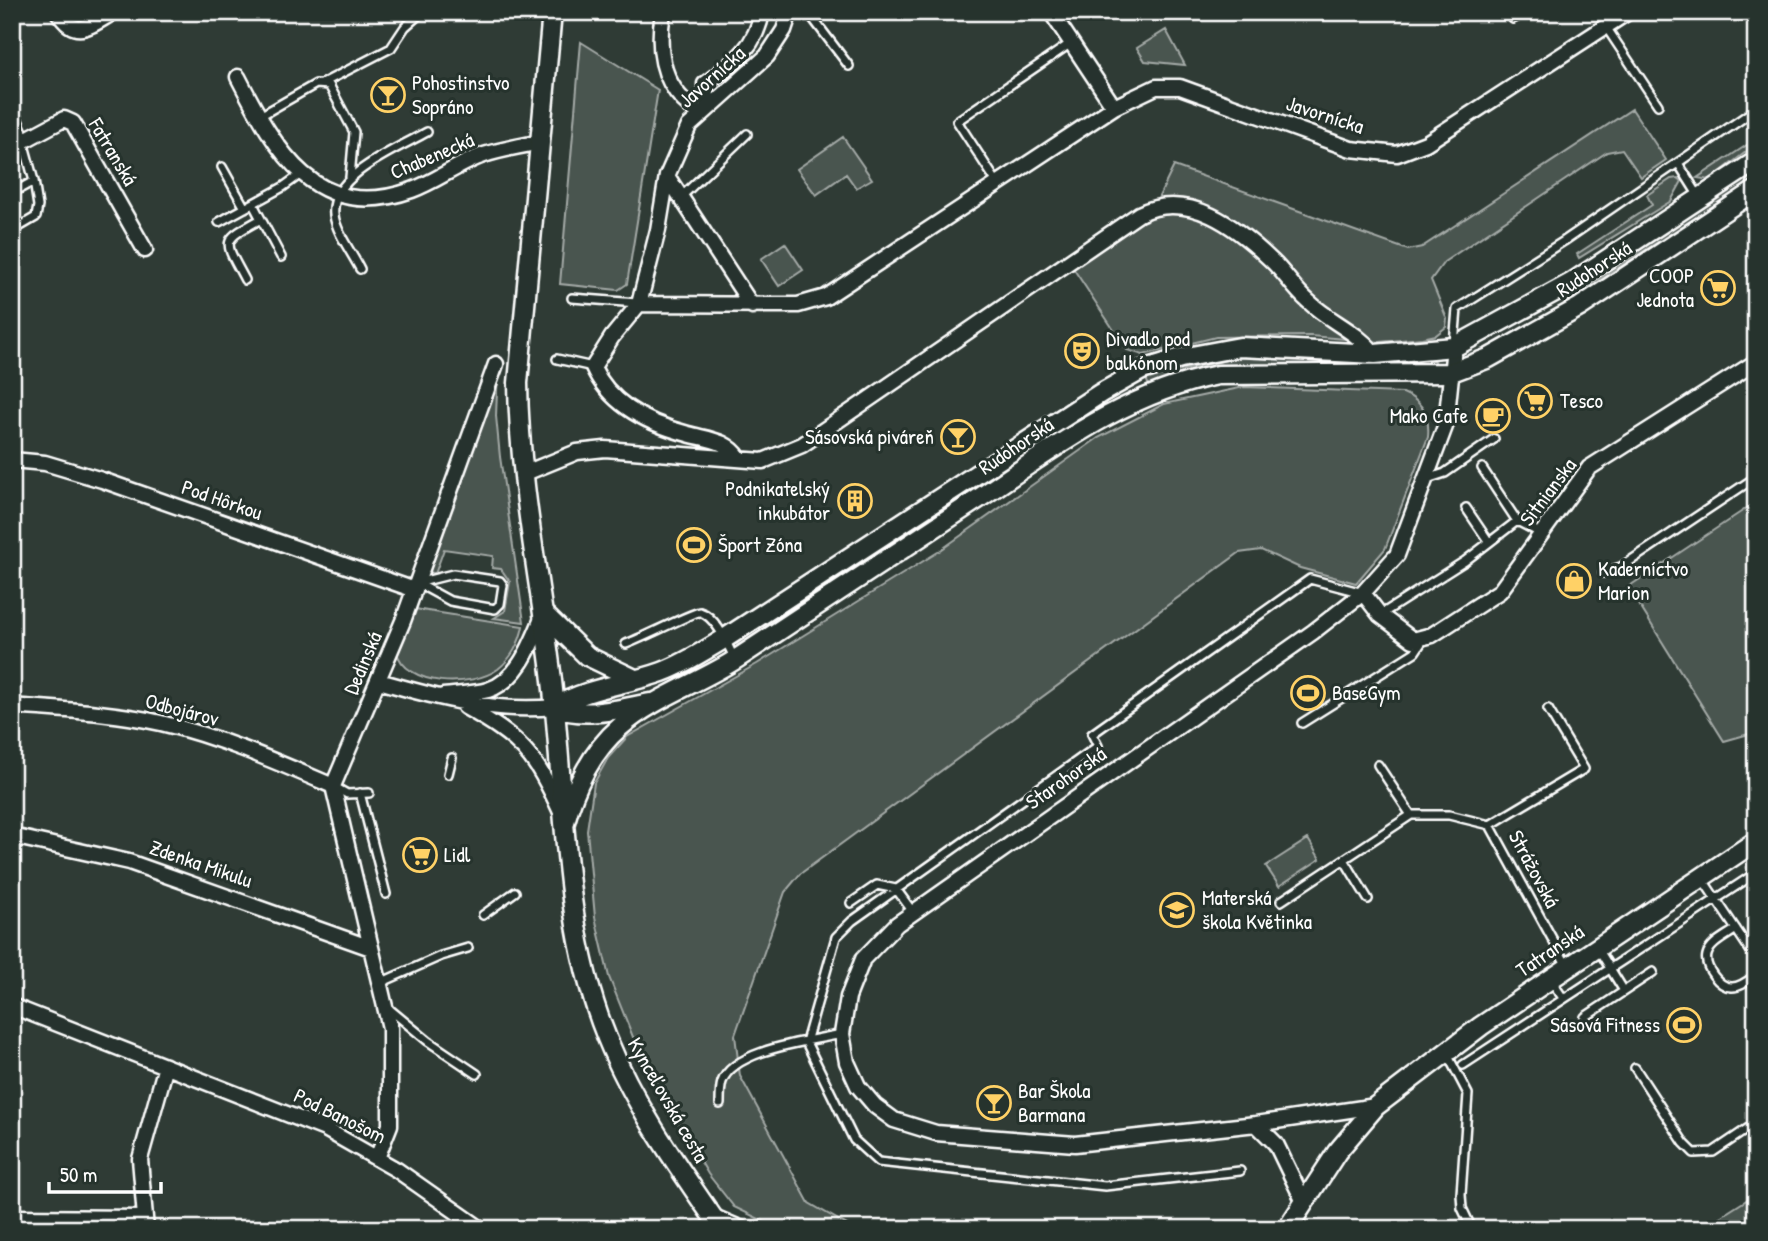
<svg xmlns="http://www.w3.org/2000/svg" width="1768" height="1241" font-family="'Patrick Hand',sans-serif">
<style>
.green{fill:#4a544f;stroke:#a4aaa7;stroke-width:2}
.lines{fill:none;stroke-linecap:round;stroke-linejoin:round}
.service-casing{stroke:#fff;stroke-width:12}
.minor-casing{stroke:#fff;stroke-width:19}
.tertiary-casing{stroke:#fff;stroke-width:23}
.service{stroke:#26332d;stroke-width:7}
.minor{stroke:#26332d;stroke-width:14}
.tertiary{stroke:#26332d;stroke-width:18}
.labels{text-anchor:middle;stroke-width:6;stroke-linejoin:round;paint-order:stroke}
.street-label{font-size:21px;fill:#fff;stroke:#26332d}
.poi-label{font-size:21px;fill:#fff;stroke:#26332d;text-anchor:start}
</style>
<rect width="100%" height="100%" fill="#2f3b35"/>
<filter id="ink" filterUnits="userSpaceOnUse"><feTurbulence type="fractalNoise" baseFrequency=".0143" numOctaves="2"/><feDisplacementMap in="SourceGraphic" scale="14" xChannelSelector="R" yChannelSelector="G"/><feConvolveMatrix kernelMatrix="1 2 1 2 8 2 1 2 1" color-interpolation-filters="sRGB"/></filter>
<g filter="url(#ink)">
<path class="green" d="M1166,30L1185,65L1145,61L1137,48Z
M581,42L658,90L627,284L618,290L560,284Z
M1632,109L1666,160L1641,177L1622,149L1607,152L1444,262L1431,280L1447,319L1446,327L1436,335L1422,338L1380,342L1310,336L1216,337L1143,355L1127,350L1073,268L1149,217L1174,166L1408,250L1422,247Z
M843,137L872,179L856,188L846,174L816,195L797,169Z
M1756,139V144L1710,180L1697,178Z
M1756,171V179L1564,302V297Z
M1678,178L1682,181L1671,201L1579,258L1577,254L1652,205L1647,195L1671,179Z
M785,243L803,270L779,286L761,259Z
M1239,357L1400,362L1431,359L1435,362L1432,367C1333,376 1247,348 1149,386L1146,379Z
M498,366L496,416L500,457L524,622L494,618L505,611L510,582L501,569L492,568L493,556L444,549L435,574L430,572L429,562Z
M1244,387L1403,393C1423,401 1430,416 1428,437L1385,549L1356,583L1300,568L1261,550L1239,553L800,874L785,892L735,1035L740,1076L809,1203L854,1229H780L734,1207L708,1174L667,1104L633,1037L609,977L595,917L587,830L594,783L608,758L627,737L757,664L938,552L1098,438L1164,404Z
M1097,405L1100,410L936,517L934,513Z
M1756,502V732L1724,741L1628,587Z
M924,519L927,523L737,646L738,642Z
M415,609L523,626C520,643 511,659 498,669C472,688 405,688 396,650Z
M1308,839L1320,859L1279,886L1266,866Z
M1756,1194V1229H1701Z"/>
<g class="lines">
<g class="service-casing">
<path id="service" d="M808,12L849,66
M1513,19L1527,12
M1606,27L1658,105
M323,83L391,48L405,27L422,12
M260,116L316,84L329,85L354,132L350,177
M1678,163L1700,198
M222,167L245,208
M998,184L957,121L1071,43
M12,193L34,181L23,141
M681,197L747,134
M253,204L281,257
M219,222L283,187L301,174
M12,231L36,217L38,206L34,181
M360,269C352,253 336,232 334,215C329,175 399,148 427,132
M245,280C224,240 219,242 261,219
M572,298L637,303
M1454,344L1457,309L1564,241L1756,109
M557,359L593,367
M1482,468L1517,521
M1427,479L1445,473L1494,439
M1466,508L1489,542
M1603,573L1621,567L1756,477
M453,574L500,581L503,585L500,604L495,609L450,601L417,583Z
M1380,615L1465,561L1517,521L1542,534
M626,644C638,640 696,611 700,612C717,617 728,646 735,660
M1548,709L1584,769L1490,825L1567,966
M1302,723L1415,652L1423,640
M1378,765L1411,815
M448,774L452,758
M333,786L347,794L369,793
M360,793L386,894
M1345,861L1368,899
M1703,880L1756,959
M1281,901L1411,815H1449L1490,825
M851,903L877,885L896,889L913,912
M483,915L515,892
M1736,929C1727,936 1710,943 1707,955C1704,967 1719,987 1731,987C1740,988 1749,980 1756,975
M1597,947L1624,991
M1550,979L1563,998
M380,983L441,956L468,948
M388,1008L428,1041L477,1074
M1585,1017L1653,972
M1446,1052L1468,1094L1461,1194L1462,1208L1472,1229
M1463,1065L1756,873
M1635,1068L1684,1143L1694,1153L1713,1152L1756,1123
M720,1104C720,1097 720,1088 722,1082C733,1049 811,1041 842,1034
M1240,1171L1105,1186L878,1162L854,1140L806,1042L836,937L852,921L1098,746L1092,734L1310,579L1363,593
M716,1214L751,1229"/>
</g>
<g class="minor-casing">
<path id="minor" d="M58,12C76,41 90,25 114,12
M663,12C656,54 663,91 701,114
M1051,12L1114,107
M238,77C276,151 316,224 412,190C437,181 459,163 484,155C502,149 522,146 541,142
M707,108L705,84C733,63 756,48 762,12
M12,115L23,141L64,119L73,123L145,250
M667,176L752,306
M639,304L798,305L826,297L1114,107L1156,87H1180L1351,149L1397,154L1426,143L1628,12
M740,459C727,440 710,440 688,434C649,424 610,405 593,367L612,337L639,304L658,230L667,176L689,126L767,56L784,30L790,12
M12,460L45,463L102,480L415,590
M523,474L577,452L605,449L763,461L802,445L1139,214C1188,189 1237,227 1272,261C1285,273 1294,289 1308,301C1330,322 1355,330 1375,354
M1363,593L1380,615L1413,640L1432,635L1500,591L1589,468L1756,362
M379,681C438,698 493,713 555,707
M443,696C457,694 474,694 488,690C519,680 532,642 543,616
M12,706C62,710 113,712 161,723C220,737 277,762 333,786
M465,707C522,739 534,753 561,812
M12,836L129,862L371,948
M12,1006L325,1129L397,1170L481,1229
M1376,1106L1256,1124L1075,1144L936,1133L894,1120L875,1106L858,1086L847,1062L842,1034L848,997L863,959L897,924L1313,632L1363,593L1397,555L1446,424L1454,347
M1256,1124L1276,1144L1304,1202
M377,1158L390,1125V1028L333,786L403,621L496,364
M12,1217L145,1218
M146,1229L140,1159L166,1066"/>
</g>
<g class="tertiary-casing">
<path id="tertiary" d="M552,12L518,383C519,480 539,576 551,672C566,793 560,923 607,1038C635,1107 679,1168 721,1229
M544,614L587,656L635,679
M555,707C588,687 626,685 662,672C684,664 704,651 724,639L1101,393L1142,370L1181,358L1240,347L1375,354L1454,347L1571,283L1756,161
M555,707C586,719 618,709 650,703
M565,822C574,788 592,751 620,727C654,697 700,683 738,658C816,607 894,555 972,503C1050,451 1124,393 1218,375L1449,373L1489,358L1580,307L1756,190
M1287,1229L1337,1152L1376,1106L1481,1026L1756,841"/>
</g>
<use href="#service" class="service"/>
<use href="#minor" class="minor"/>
<use href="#tertiary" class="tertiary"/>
</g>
</g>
<defs>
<g id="bar-ring" transform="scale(1.75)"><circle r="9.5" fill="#26332d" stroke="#ffd166" stroke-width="1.5"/><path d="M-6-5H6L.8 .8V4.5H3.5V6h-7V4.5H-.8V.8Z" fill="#ffd166"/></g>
<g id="supermarket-ring" transform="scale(1.75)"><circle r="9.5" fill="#26332d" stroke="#ffd166" stroke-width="1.5"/><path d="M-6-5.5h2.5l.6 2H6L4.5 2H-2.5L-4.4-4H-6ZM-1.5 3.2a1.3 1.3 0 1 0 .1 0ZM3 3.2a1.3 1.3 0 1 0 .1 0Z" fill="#ffd166"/></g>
<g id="theatre-ring" transform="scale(1.75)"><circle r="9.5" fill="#26332d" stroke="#ffd166" stroke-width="1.5"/><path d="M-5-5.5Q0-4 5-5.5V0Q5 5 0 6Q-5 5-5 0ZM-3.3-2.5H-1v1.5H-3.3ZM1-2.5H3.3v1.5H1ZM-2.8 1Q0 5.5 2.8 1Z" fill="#ffd166"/></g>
<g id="cafe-ring" transform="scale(1.75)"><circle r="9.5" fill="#26332d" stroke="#ffd166" stroke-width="1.5"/><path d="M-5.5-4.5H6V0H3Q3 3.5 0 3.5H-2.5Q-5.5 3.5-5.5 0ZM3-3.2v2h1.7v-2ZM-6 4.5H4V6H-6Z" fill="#ffd166"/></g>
<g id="building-ring" transform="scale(1.75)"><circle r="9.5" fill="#26332d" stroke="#ffd166" stroke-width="1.5"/><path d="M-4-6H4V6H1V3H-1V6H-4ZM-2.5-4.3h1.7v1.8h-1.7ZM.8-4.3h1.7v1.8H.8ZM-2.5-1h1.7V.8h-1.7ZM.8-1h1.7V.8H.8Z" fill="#ffd166"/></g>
<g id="stadium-ring" transform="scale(1.75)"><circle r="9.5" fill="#26332d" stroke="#ffd166" stroke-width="1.5"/><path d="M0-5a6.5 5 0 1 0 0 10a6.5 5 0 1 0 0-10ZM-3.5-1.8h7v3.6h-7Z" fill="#ffd166"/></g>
<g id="shop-ring" transform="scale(1.75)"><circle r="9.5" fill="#26332d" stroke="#ffd166" stroke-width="1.5"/><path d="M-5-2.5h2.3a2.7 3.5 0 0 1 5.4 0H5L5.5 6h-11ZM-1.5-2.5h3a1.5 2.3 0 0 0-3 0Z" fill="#ffd166"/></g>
<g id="school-ring" transform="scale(1.75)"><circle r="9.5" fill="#26332d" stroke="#ffd166" stroke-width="1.5"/><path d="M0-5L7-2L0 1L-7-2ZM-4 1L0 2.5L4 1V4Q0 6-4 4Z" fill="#ffd166"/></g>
</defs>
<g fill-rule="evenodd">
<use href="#bar-ring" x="388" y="95"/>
<use href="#supermarket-ring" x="1718" y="288"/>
<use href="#theatre-ring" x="1082" y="351"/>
<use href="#supermarket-ring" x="1535" y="401"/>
<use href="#cafe-ring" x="1493" y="416"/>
<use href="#bar-ring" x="958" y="437"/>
<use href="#building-ring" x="855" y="501"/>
<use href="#stadium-ring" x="694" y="545"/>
<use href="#shop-ring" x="1574" y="581"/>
<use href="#stadium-ring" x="1308" y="693"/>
<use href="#supermarket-ring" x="420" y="855"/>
<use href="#school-ring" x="1177" y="910"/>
<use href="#stadium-ring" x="1684" y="1025"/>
<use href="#bar-ring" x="994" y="1103"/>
</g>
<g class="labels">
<g class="street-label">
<text transform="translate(712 77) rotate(-42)" y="7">Javornícka</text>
<text transform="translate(1325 115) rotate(18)" y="7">Javornícka</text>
<text transform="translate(113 152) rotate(59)" y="7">Fatranská</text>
<text transform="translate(432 156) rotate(-23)" y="7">Chabenecká</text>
<text transform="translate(1594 269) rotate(-33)" y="7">Rudohorská</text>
<text transform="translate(1016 446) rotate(-34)" y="7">Rudohorská</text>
<text transform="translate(1548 492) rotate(-53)" y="7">Sitnianska</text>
<text transform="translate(222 500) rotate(19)" y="7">Pod Hôrkou</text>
<text transform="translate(363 663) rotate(-67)" y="7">Dedinská</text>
<text transform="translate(182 710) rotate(15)" y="7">Odbojárov</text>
<text transform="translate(1066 778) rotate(-35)" y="7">Starohorská</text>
<text transform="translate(201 864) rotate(19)" y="7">Zdenka Mikulu</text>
<text transform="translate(1534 869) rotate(62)" y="7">Strážovská</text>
<text transform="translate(1550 951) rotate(-34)" y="7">Tatranská</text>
<text transform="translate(668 1100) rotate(60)" y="7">Kynceľovská cesta</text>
<text transform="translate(340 1116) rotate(26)" y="7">Pod Banošom</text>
</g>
<g class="poi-label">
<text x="412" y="90">Pohostinstvo<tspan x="412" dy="24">Sopráno</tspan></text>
<text x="1694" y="283" text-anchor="end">COOP<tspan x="1694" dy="24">Jednota</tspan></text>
<text x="1106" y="346">Divadlo pod<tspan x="1106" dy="24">balkónom</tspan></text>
<text x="1560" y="408">Tesco</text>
<text x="1468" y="423" text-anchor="end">Mako Cafe</text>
<text x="934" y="444" text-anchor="end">Sásovská piváreň</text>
<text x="830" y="496" text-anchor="end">Podnikatelský<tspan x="830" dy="24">inkubátor</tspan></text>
<text x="718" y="552">Šport Zóna</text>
<text x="1598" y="576">Kaderníctvo<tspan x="1598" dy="24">Marion</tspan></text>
<text x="1332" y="700">BaseGym</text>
<text x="444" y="862">Lidl</text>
<text x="1202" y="905">Materská<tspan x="1202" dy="24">škola Květinka</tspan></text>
<text x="1660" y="1032" text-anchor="end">Sásová Fitness</text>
<text x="1018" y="1098">Bar Škola<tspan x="1018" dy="24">Barmana</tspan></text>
</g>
</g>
<rect width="1768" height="1241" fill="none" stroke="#26332d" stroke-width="42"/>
<rect x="21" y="21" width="1726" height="1199" fill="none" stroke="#fff" stroke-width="2.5" filter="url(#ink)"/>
<path d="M49 1182v10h112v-10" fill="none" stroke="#ffffff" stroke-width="3.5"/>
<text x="60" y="1182" font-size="21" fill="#ffffff" stroke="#26332d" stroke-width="5" paint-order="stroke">50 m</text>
</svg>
